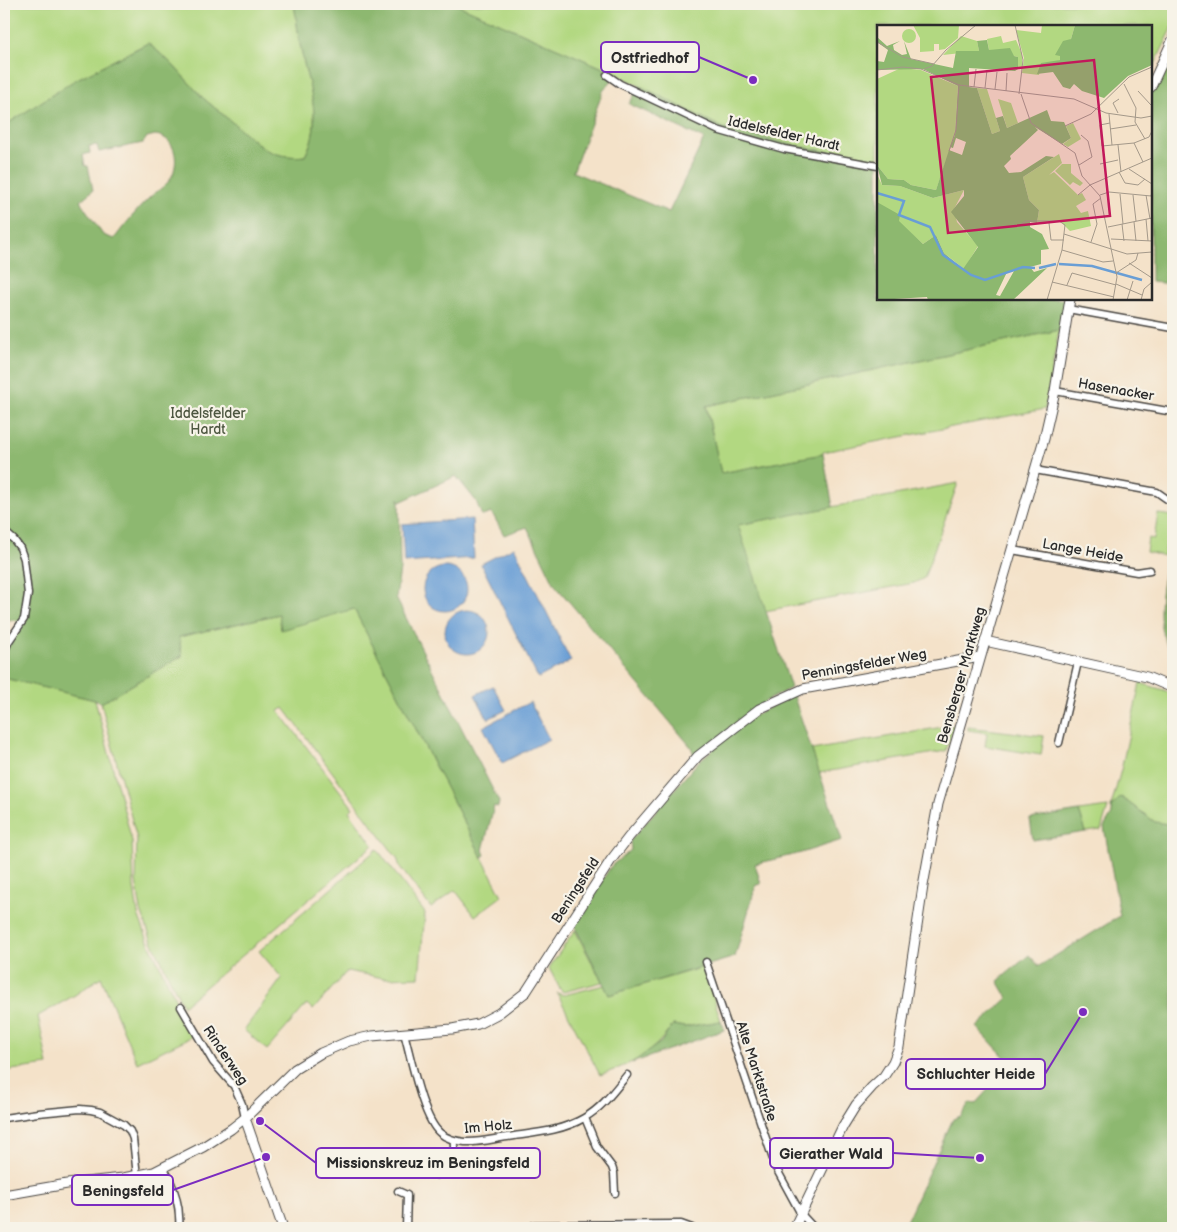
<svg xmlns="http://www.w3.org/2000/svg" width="1177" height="1232" font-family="'Balsamiq Sans',sans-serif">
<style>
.green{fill:#b2d881;stroke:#6e8256}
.forest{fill:#8db86f;stroke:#5c724d;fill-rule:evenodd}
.water{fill:#699ed5;stroke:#4a6480}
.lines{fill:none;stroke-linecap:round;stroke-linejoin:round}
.street-casing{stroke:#494643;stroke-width:9}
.secondary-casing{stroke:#494643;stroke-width:11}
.street{stroke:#fff;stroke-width:6}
.secondary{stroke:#fff;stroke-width:9}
.labels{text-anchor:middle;stroke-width:4.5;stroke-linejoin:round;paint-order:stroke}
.street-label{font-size:14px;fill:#2b2b2b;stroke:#f7f3e8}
.park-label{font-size:14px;fill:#4d5640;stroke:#f7f3e8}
.inset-river{fill:none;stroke:#699ed5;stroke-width:2.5}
.inset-road{fill:none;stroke:#a4998a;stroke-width:1}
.view{fill:#c2185b;fill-opacity:0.15;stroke:#c2185b;stroke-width:2.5}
.inset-edge{fill:none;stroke:#2b2b2b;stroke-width:2.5}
.leader{fill:none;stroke:#7b2cbf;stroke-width:2}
.callout-dot{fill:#7b2cbf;stroke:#f7f3e8;stroke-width:2}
.callout{fill:#f7f3e8;stroke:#7b2cbf;stroke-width:2}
.callout-label{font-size:15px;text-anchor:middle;font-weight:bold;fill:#2b2b2b}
</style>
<rect width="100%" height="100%" fill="#f7f3e8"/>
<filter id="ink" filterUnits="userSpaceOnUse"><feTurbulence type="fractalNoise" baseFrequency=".02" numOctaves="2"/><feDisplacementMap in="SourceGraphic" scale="10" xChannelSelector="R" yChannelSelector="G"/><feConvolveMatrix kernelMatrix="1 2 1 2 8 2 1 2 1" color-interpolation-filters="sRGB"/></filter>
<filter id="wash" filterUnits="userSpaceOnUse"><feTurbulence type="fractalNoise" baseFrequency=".0096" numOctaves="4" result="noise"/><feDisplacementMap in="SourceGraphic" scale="20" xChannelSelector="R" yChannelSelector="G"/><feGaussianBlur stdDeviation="1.12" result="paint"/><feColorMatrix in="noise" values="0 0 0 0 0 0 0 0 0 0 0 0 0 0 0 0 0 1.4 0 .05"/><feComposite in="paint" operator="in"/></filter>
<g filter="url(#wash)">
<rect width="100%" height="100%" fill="#f4e2c9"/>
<path class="green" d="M4,4H294C297,20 298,38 302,54C309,90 324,121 305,156C292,158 274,155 263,148L203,98L170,62L148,43L75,80L4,126Z
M455,4H1173V27L1151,72V26H878V161L802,147L727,130L610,71Z
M1059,330L1045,409L823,452V454L721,473L706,406Z
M958,483L924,578L914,583L765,611L737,525Z
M1158,514L1173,516L1164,556L1146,552L1148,538L1154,539Z
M354,609L502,896L475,916L455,890L431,908L400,867L397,858L284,708L279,711L353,808L349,811L373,845L183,1006L151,939L141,911L136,881L137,839L101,703L182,656L179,637L280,614L281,629Z
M4,678L95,700L132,841L134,888L138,914L148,941L193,1036L137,1063L101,977L75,995L38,1016L48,1065L4,1071Z
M1140,683L1164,690L1173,695V825L1155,822L1121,797L1111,807L1122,766Z
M954,725L946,751L819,773L812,750Z
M968,727L1044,736L1041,755L985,746L987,733L968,730Z
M1108,807L1101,830L1086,832L1079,811Z
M377,849L425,913L419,977L384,978L347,971L313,1010L307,1004L267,1050L244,1030L282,978L259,951Z
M575,930L602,982L563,992L560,989L549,968Z
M704,967L721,1021L685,1027L673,1025C651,1055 634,1063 600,1075L557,993L564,995L604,985L609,995Z"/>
<path class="forest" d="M294,4H455L617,74L603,91L573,172L669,212L704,139L629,104L640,86L727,130L802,147L878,161V299H1067L1059,330L706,406L721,473L823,454L833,507L738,525L791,688L766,701L695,757L691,747L555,585L527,527L504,535L492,513L482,516L476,501L456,476L400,502L399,498L400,569L396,598L499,802L498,807L494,806L483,850L485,855L482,857L354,609L281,630L279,614L179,637L182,656L101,703L95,700L4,678C4,654 9,643 19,621L4,619V126L75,80L148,43L170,62L203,98L263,148C274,155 292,158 305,156C324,121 309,90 302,54C298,37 297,20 294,4ZM155,135C176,137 180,162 171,178C166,186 157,191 150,197C137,210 125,224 114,239L103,235L80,201L93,190L88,166H85L83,155L90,153L89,146L97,145L99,152L143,143L147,137Z
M1173,48V284L1151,282V95Z
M1173,533V658C1169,650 1162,636 1161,626C1157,595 1167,563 1173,533Z
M793,694L842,840L801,853L755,864L761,884L756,885L735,957L609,995L575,927L588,902L612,865L631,850L630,841L698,762L747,720Z
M1121,797L1155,822L1173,825V1228H903L953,1119L961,1116L970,1103L975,1104L1011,1064L977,1027L1008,998L998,981L1029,955L1039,966L1120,916L1104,827L1112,814L1111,807Z
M1079,811L1086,832L1033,840L1030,819Z
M721,1021L724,1030L632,1063L661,1042L673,1025L685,1027Z"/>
<path class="water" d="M472,519L474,558L404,563L402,524Z
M514,547L571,661L538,678L481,564Z
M423 589a22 22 0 1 1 44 0a22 22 0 1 1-44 0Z
M445 632a22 22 0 1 1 44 0a22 22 0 1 1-44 0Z
M493,686L506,710L488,719L475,695Z
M530,702L549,739L502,763L483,727Z"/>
</g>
<g filter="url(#ink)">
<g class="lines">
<g class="street-casing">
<path id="street" d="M607,75L620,84L717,130L784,149L878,166
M1068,309L1173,328
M1055,391L1173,412
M1035,470L1157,492L1167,499
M4,531L14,540L20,548L24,559L28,594L24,619L9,641L4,652
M1012,550L1137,572L1150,570
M1059,743L1078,662
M706,962L776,1168L801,1214L814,1228
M181,1007L213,1062L234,1086L242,1104L245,1118
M404,1033C411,1057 422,1118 440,1133C447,1139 456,1141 465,1142C478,1143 493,1139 507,1137C533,1133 560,1132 584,1118C602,1108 614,1091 627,1075
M4,1118L38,1113L80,1109L91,1110L100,1112L124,1125L130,1131L133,1139L137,1176
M585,1118L597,1147L612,1167L614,1173L615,1193
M454,1140C453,1151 456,1161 456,1172L467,1174
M164,1168C174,1187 181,1206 179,1228
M437,1175L447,1172H456
M398,1191L407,1195L406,1228
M529,1228L534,1225L681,1224L692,1228"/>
</g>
<g class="secondary-casing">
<path id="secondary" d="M1151,87L1173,39
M985,641L1147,677L1173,688
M245,1118L283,1228
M4,1195L67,1184L123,1178L154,1172L203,1147L231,1129L245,1118L295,1069L321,1053L349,1041L372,1036L452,1029L478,1024L499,1013L526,992L611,860L628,838L698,756L759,709L803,689L980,657
M794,1228L843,1126L856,1105L872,1087L884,1076L893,1062L899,1047L923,886L938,804L1044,439L1055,391L1070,299"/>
</g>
<use href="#street" class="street"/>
<use href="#secondary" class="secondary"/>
</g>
</g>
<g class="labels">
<g class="street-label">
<text transform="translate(784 133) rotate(13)" y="5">Iddelsfelder Hardt</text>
<text transform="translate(1116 389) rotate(10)" y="5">Hasenacker</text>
<text transform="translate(1083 550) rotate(10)" y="5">Lange Heide</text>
<text transform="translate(864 664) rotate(-10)" y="5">Penningsfelder Weg</text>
<text transform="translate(961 675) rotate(-74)" y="5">Bensberger Marktweg</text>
<text transform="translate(575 890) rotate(-57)" y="5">Beningsfeld</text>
<text transform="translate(226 1055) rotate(56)" y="5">Rinderweg</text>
<text transform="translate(757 1071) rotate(72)" y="5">Alte Marktstraße</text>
<text transform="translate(488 1126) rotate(-5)" y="5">Im Holz</text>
</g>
<g class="park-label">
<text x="208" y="418">Iddelsfelder<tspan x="208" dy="16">Hardt</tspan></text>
</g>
</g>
<g transform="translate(877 25)">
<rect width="275" height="275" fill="#f4e2c9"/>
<path d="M36,0H82L81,13L68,24L62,25V19H57V26L43,27V13ZM165,0H198L194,14L179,30H183V35L163,44L162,50L145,48L147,33L139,5L164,8ZM25 11a7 7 0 1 1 14 0a7 7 0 1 1-14 0ZM84,11L100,16L102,26L66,30ZM124,11L126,18L139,15L145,29V42L141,44V32L112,25L110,14ZM24,43L44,45L81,61L78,110L59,165L34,160L27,155L11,154L0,140V54ZM100,63L110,64L123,106L115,109ZM121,74L134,78L141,98L130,103ZM196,98L204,114L191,122L186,119L194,113L189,101ZM182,129L185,138L172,150L177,147L201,170L205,168L209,175L199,181L204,188L211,186L214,201L193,206L183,196L160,198L162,185L152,175L146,152ZM185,139H194V148L206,158L203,161L196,157L193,160L178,146ZM0,149L5,160L23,161L56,173L87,165L77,184L80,197L101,221L87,244L67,228L59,210L46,219L0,177Z" fill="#b2d881"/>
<path d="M198,0H275V40L251,51L227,73L205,66L197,59L193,64L186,62L176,47L160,49L164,38L183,35V31L178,30L186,16L194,14ZM0,12L10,21L23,16L16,20L17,25L25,30L30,29L27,16L34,34L76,43L79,26H102L100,16L110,15L112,25L133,23L137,31L141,32V44L138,46L92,43V62L100,63L115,109L123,106L119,93L126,91L130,103L170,85L174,96L187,97L194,113L185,119L158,102L161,105L133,131L134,134L127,141L132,148L144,147L169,131L177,132L146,152L152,175L162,185L160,198L153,197V202L165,209L172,224L164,225V239L153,242L157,247L170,243L136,275H51L50,272L1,275L0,177L23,190L22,196L46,219L59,210L67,228L86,244L101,222L74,187L87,171V165L56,173L23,161L5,160L0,140L11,154L27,155L34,160L59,165L72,125L85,130L89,117L79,113L76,123L73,122L78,110L81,61L46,44L0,45V36L7,37L11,25L0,17ZM137,246L123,271L119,270L130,247Z" fill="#8db86f" fill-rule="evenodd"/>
<path class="inset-river" d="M0,168L27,176L22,190L53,202L66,230L94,250L108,255L146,242L158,243M182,239L215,241L265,255M162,243L179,239"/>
<path class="inset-road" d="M138,0L146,35L142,69M0,17L26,32L57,39M47,44L55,41L69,25L99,0M0,45L26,42L44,44L82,60L197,74L229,88L264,93L275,91M247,59L259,83L258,97L268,114M97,62L99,44M108,63L110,45M118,64L120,47M129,66L130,48M261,66L274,80M144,69L154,98L198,128L205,151L223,171L240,252L236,275M241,88L236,78L242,74M232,89L235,120M233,98L223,100L225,121L257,118L272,112L275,106M188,101L214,89L252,52L275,42M233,104L259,100M257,118L266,137M241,120L244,147M72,126L79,105L82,60M223,139L241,135M202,140L215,132L211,116L204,110M252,144L275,159M242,147L248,158L261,160L268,154M243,169L246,199M201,170L213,160L275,133M223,170L232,167L274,171L275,167M256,170L259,196M269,170L273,194M269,194L271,216M257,197L259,216M172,198L174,215H187M245,199L247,216M140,202L149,196H182L188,200L185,225L170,275M231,202L275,193M187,209L250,229L275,227M234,214L275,216M214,217L220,199L216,179L224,173M185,225L226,237L236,236M252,238L275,253M239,248L259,235L261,228M175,257L237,272M239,259L265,270M190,260L195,248L239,260M250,275L256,256M264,275L267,264L275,257"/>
<path class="view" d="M217,35L233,191L71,208L54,52Z"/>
<rect width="275" height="275" class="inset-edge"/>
</g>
<path class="leader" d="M753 80L699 57M1083 1012L1045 1074M980 1158L893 1153M260 1121L316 1163M266 1157L173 1190"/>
<g class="callout-dot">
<circle cx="753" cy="80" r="5"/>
<circle cx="1083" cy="1012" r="5"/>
<circle cx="980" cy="1158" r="5"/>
<circle cx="260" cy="1121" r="5"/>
<circle cx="266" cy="1157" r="5"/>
</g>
<g class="callout">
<rect x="601" y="42" width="98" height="30" rx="5"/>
<rect x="906" y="1059" width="139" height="30" rx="5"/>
<rect x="770" y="1138" width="123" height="30" rx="5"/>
<rect x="316" y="1148" width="224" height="30" rx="5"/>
<rect x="72" y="1175" width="101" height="30" rx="5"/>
</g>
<g class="callout-label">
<text x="650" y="63">Ostfriedhof</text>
<text x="976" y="1079">Schluchter Heide</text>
<text x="831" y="1159">Gierather Wald</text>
<text x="428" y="1168">Missionskreuz im Beningsfeld</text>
<text x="123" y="1196">Beningsfeld</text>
</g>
<rect width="1177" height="1232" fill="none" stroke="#f7f3e8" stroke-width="20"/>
</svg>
